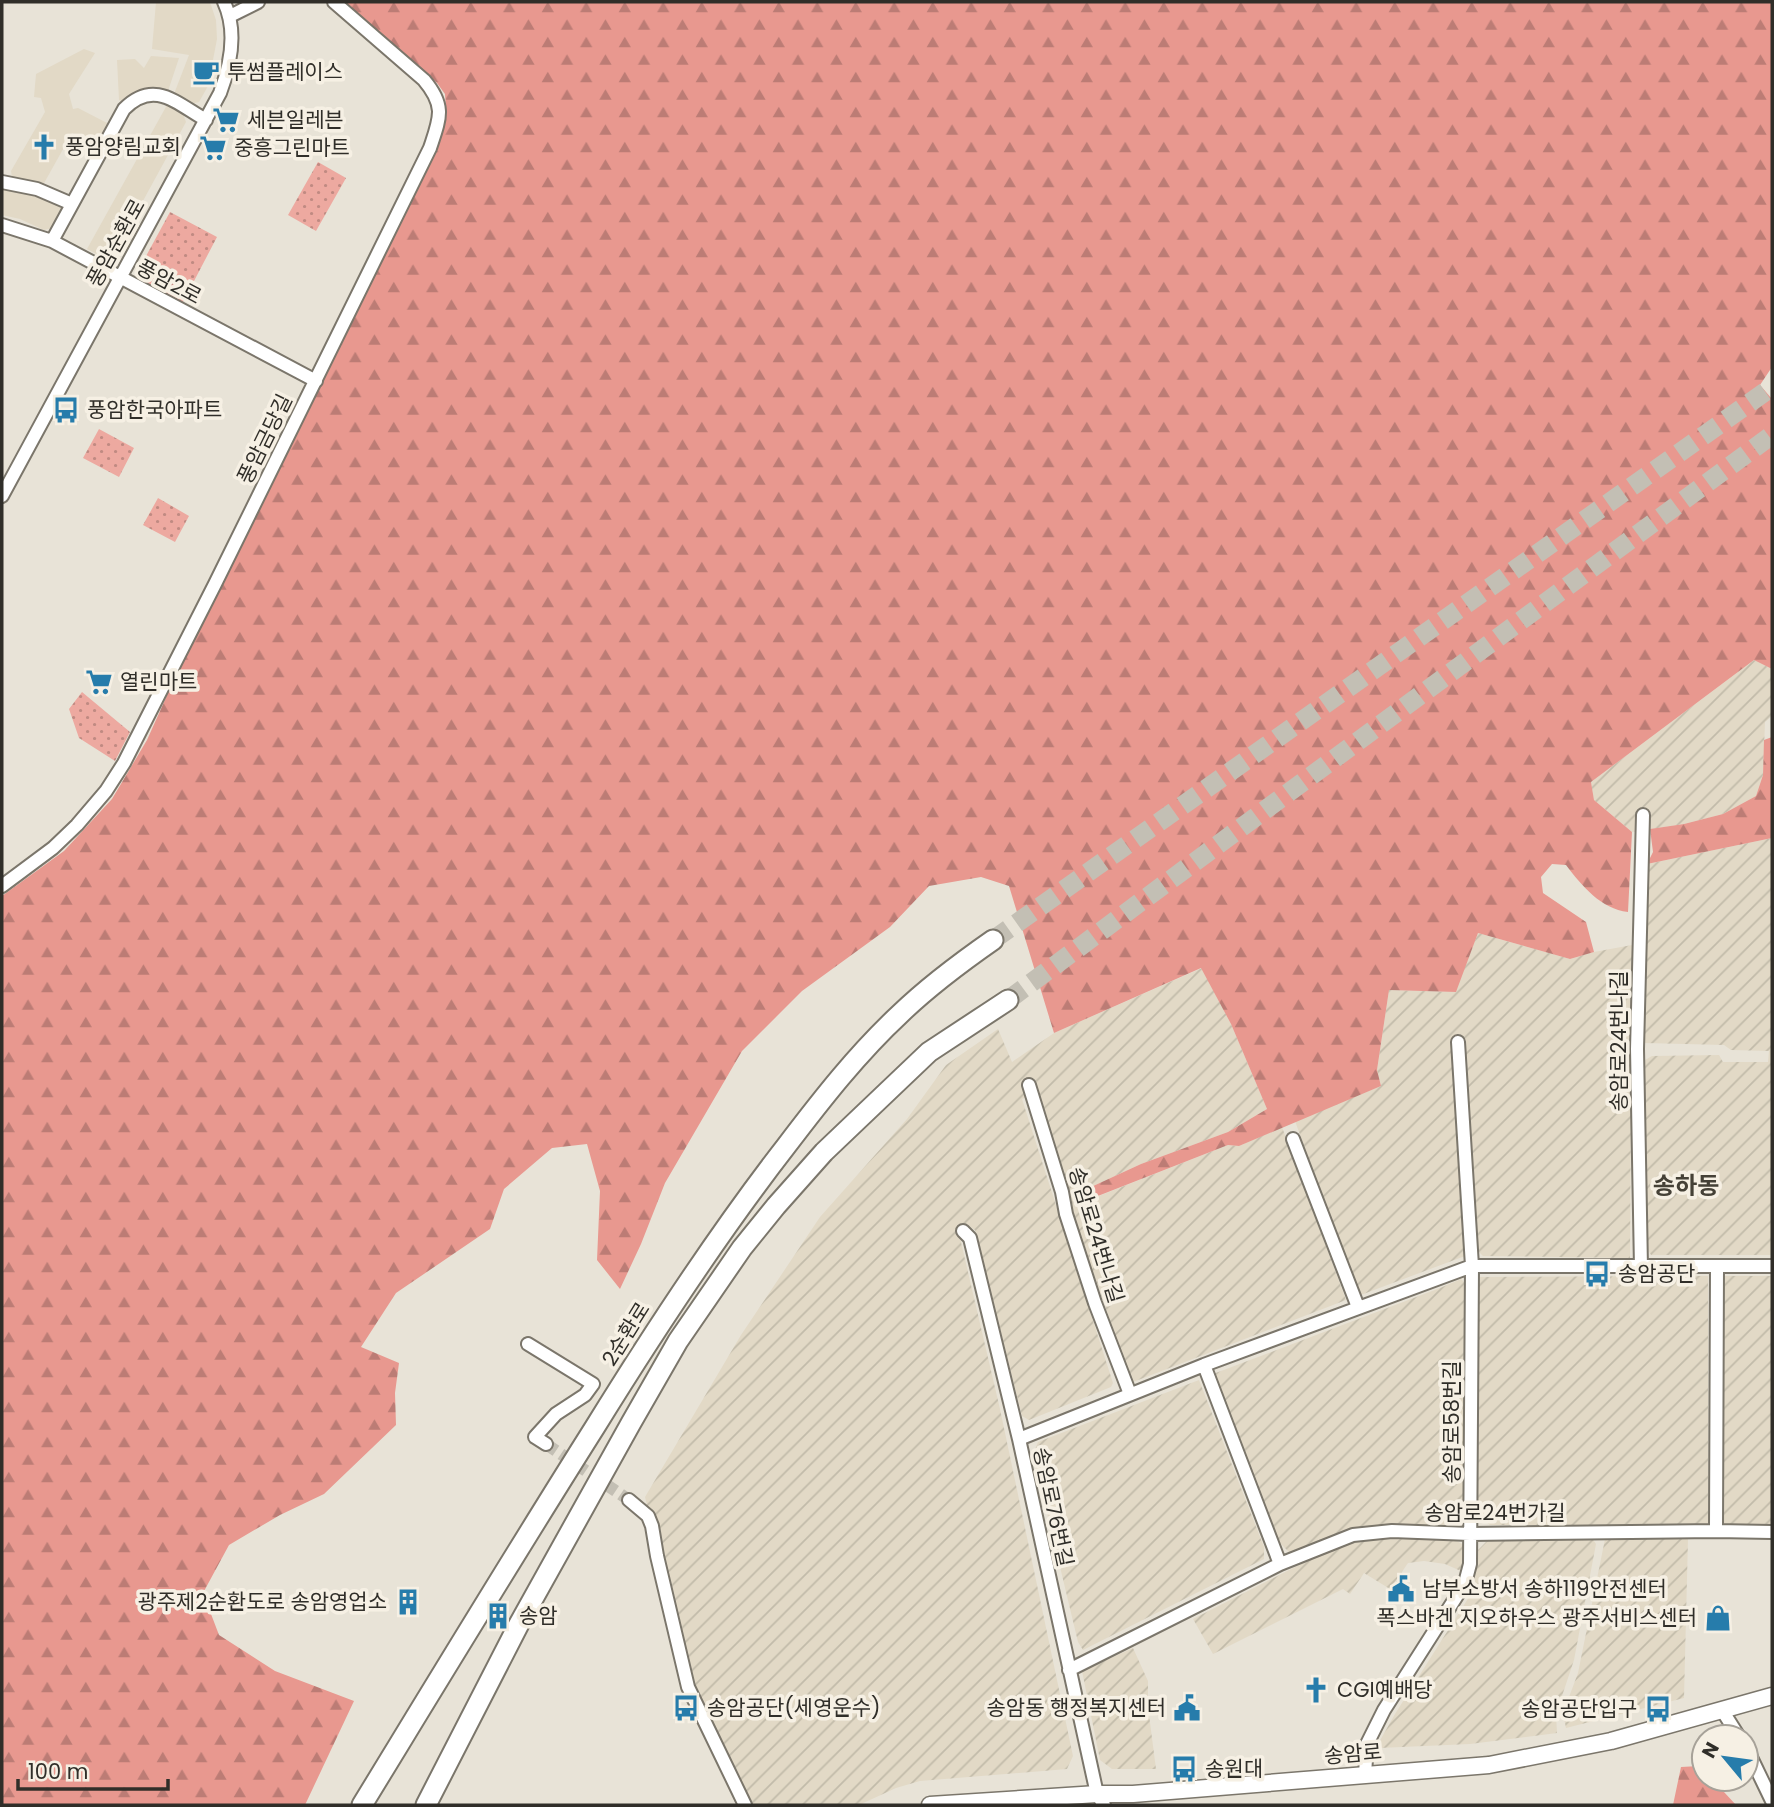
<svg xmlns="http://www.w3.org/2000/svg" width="1774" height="1807" font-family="Poppins,'Noto Sans KR',sans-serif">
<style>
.built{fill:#e2d9c6}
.industrial{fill:url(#industrial-furrows)}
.grass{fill:url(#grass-dots)}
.forest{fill:url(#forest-firs)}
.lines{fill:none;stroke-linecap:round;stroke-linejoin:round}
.minor-tunnel{stroke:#c3bfb4;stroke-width:12;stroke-dasharray:12 6;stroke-linecap:butt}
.highway-tunnel{stroke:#c3bfb4;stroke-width:19;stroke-dasharray:19 10;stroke-linecap:butt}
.minor-casing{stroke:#7b766b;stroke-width:16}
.major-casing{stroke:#7b766b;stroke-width:19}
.highway-casing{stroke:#7b766b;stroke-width:23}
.minor{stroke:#fff;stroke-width:12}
.major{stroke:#fff;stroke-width:16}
.highway{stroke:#fff;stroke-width:19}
.labels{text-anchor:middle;stroke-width:7;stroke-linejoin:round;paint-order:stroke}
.poi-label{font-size:21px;fill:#302e29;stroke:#f6f0e4;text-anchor:start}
.street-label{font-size:21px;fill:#302e29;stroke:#f6f0e4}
.quarter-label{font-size:24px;font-weight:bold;fill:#454137;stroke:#f6f0e4}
</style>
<defs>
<pattern id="industrial-furrows" width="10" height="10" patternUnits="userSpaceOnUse" patternTransform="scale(1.75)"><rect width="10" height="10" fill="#e2d9c6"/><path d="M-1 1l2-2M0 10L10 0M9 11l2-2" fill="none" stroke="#c2bbaa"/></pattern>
<pattern id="grass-dots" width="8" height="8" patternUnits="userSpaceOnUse" patternTransform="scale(1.75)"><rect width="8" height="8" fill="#eda9a0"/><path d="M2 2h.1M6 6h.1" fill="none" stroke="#c08a82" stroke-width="1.8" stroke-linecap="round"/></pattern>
<pattern id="forest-firs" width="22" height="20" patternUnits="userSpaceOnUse" patternTransform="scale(1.75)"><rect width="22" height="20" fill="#e8988f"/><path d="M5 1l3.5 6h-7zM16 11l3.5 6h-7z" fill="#bc7c75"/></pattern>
</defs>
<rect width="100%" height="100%" fill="#e8e3d7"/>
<path class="built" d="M156,2H209L211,5L216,20L217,39L208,86L199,102L190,104L177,98L174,94L189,55L152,49Z
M84,49L95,53L69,94L73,109L78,108L109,124L97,146L72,133L43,185L12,177L11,171L45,112L41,98L34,97L36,74Z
M151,56L179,58L168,91L154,90L123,102L119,100L117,60L135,59L144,68Z
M167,105L183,114L186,122L114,254L104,258L87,249Z
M2,188L47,198L60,204L63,210L53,228L44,230L20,219L2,215Z"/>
<path class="industrial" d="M1754,660L1772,669V716L1765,722L1763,775L1756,796L1723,814L1684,824L1632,832L1594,800L1591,782Z
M1772,838V1255H1651L1645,1244V1060L1652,1056L1719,1055L1723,1062H1768L1769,1051L1731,1050L1724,1045L1644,1043L1647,864Z
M1478,933L1570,959L1594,952L1632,945L1630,1258L1483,1256L1476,1249L1467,1056L1456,1057L1465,1256L1358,1296L1295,1121L1381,1086L1377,1070L1389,990L1455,992Z
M1202,968L1231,1024L1267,1109L1228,1132L1141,1164L1078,1193L1081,1203L1228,1145L1239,1146L1282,1127L1346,1300L1133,1382L1131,1380L1067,1198L1033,1094L1022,1099L1113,1383L1111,1387L1029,1420L1022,1416L975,1230L966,1224L957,1225L1000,1409L1073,1756L1067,1769L920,1781L896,1788L859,1805H750L690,1683L645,1497L741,1335L820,1217L907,1119L946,1065L998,1029L1012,1062L1054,1033Z
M1708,1276V1525H1490L1478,1516L1479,1277Z
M1723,1276H1772V1525H1720Z
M1461,1279L1464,1282L1463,1512L1452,1525H1392L1352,1528L1290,1553L1278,1541L1213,1374L1440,1288Z
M1199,1380L1264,1547V1559L1083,1650L1078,1642L1033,1454L1038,1442Z
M1452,1538L1467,1547L1463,1572L1445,1564L1424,1561L1408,1563L1390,1589L1364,1573L1350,1594L1343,1589L1213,1654L1193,1619L1338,1545L1363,1540Z
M1592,1538L1596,1544L1574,1660L1556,1714L1557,1733L1470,1744L1379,1748L1378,1744L1395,1714L1469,1597L1474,1585V1554L1489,1539Z
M1605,1539H1688L1684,1698L1566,1728L1563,1713L1578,1673Z
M1133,1648L1148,1681V1707L1156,1769H1112L1100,1760L1082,1671Z"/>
<path class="grass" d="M318,162L346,178L316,231L288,215Z
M170,212L217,237L182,304L142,282L139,269Z
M99,429L134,448L119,477L83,458Z
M158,498L189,516L175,542L143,525Z
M82,692L130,732L115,761L79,738L69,709Z"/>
<path class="forest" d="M344,2H1772V367L1760,385L1772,399V669L1754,660L1591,782L1594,800L1632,832L1628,912C1601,909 1582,886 1566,865L1552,864L1541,877L1543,893L1586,922L1594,952L1570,959L1478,933L1456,992L1389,990L1377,1070L1381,1086L1239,1146L1228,1145L1080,1203L1078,1193L1141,1164L1228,1132L1267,1109L1231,1024L1201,968L1054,1033L1009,886L981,877L929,886L890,927L802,991L742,1051L665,1183L641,1244L620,1289L597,1260L600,1191L587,1144L552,1148L504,1189L490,1229L396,1293L361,1347L399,1363L395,1393L396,1425L324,1494L280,1515L229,1545L203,1593L219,1635L275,1671L354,1701L305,1805H2V896L64,851L112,799L147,740L173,682L396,228L437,150L445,124L446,109L445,94L437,83Z
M1772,737V838L1647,864L1653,852L1650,829L1684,824L1723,814L1756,796L1763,775L1764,740Z
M1699,1766L1704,1771V1779H1712L1736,1805H1673L1681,1767Z"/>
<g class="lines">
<path class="minor-tunnel" d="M546,1444L629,1500"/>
<path class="highway-tunnel" d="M993,940L1772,387
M1008,1000L1772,435"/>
<g class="minor-casing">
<path id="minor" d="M230,16L258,2
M2,182L37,189L72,204
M2,225L52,241L316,381
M52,241L124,109C154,79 176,103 206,120
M2,496L220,93C231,64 237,30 224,2
M2,886L53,848L77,825L106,791L124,763L215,584L430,148C440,118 446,106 424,80L334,2
M1029,1085L1062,1192L1066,1214L1095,1303L1130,1394
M1293,1139L1358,1307
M963,1231L970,1238L1019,1439L1097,1794L1104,1805
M1641,1268L1637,1049L1643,815
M528,1344L593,1384L585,1395L556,1414L535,1437L546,1444
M1204,1365L1280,1564
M1019,1439L1204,1365L1472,1266H1772
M629,1500L648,1516L652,1526L657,1556L688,1687L745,1805
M1716,1531L1717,1267
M1069,1670L1280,1564L1353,1535L1392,1531L1470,1534L1716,1531L1772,1532
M1722,1710L1739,1737
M1746,1747L1772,1801
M1365,1774L1367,1744L1384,1710L1465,1583L1470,1564L1472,1266L1458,1042"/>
</g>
<g class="major-casing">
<path id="major" d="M930,1805L1097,1794H1133L1489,1765L1611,1741L1772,1696"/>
</g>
<g class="highway-casing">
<path id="highway" d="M362,1805C439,1679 516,1552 595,1427C655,1330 717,1235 787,1145C822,1099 858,1053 900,1014C929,986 960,963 993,940
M426,1805L519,1624L631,1423L678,1341L742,1248L776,1206L824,1152L929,1052L1008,1000"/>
</g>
<use href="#minor" class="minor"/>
<use href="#major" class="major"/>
<use href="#highway" class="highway"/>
</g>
<defs>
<g id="cafe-bare" transform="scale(2.1)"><path d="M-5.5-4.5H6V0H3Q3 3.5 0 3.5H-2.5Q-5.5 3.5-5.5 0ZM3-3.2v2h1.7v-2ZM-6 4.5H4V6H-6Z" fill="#267cab" stroke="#f6f0e4" stroke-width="2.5" paint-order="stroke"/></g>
<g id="supermarket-bare" transform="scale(2.1)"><path d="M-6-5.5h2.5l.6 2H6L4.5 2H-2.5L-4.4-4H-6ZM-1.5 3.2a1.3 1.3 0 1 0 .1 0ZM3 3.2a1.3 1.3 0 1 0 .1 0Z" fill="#267cab" stroke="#f6f0e4" stroke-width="2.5" paint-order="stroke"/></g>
<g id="church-bare" transform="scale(2.1)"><path d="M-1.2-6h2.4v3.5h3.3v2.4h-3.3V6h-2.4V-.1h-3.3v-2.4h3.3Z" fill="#267cab" stroke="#f6f0e4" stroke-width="2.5" paint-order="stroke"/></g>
<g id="bus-bare" transform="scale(2.1)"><path d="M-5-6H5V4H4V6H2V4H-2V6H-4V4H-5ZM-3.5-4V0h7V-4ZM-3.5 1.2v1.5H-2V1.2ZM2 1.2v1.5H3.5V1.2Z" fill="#267cab" stroke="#f6f0e4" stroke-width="2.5" paint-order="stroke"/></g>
<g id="civic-bare" transform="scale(2.1)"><path d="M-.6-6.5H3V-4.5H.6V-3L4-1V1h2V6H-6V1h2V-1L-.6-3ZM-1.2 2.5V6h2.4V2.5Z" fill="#267cab" stroke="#f6f0e4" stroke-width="2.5" paint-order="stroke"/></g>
<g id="building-bare" transform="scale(2.1)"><path d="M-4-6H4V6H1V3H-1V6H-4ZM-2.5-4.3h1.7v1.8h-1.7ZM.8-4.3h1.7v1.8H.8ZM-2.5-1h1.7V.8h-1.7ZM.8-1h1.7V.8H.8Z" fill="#267cab" stroke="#f6f0e4" stroke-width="2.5" paint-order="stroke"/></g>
<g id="shop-bare" transform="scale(2.1)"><path d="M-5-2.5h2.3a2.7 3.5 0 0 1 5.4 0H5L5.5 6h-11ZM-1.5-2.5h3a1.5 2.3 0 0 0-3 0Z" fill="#267cab" stroke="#f6f0e4" stroke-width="2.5" paint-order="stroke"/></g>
</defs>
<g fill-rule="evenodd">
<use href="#cafe-bare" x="206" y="72"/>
<use href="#supermarket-bare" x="226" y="120"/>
<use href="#church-bare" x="44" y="147"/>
<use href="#supermarket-bare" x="213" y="148"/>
<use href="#bus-bare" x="66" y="410"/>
<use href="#supermarket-bare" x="99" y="682"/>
<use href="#bus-bare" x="1597" y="1274"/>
<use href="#civic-bare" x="1401" y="1589"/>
<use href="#building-bare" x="408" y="1602"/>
<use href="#building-bare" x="498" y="1616"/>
<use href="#shop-bare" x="1718" y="1618"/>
<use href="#church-bare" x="1316" y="1690"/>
<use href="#bus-bare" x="686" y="1708"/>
<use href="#civic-bare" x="1187" y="1708"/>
<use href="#bus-bare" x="1658" y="1709"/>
<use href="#bus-bare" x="1184" y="1769"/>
</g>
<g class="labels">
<g class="poi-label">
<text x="227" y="79">투썸플레이스</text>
<text x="247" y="127">세븐일레븐</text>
<text x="65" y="154">풍암양림교회</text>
<text x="234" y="155">중흥그린마트</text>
<text x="87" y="417">풍암한국아파트</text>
<text x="120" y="689">열린마트</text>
<text x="1618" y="1281">송암공단</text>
<text x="1422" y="1596">남부소방서 송하119안전센터</text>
<text x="387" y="1609" text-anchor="end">광주제2순환도로 송암영업소</text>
<text x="519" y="1623">송암</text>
<text x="1697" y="1625" text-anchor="end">폭스바겐 지오하우스 광주서비스센터</text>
<text x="1337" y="1697">CGI예배당</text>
<text x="707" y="1715">송암공단(세영운수)</text>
<text x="1166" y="1715" text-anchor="end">송암동 행정복지센터</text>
<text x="1637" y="1716" text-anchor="end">송암공단입구</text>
<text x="1205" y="1776">송원대</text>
</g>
<g class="street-label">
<text transform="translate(116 243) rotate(-61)" y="7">풍암순환로</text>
<text transform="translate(169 282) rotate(28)" y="7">풍암2로</text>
<text transform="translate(265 439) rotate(-64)" y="7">풍암금당길</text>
<text transform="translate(1619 1041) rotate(-90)" y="7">송암로24번나길</text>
<text transform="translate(1096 1235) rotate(73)" y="7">송암로24번나길</text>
<text transform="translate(626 1334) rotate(-58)" y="7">2순환로</text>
<text transform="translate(1452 1422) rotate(-90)" y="7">송암로58번길</text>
<text transform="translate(1053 1507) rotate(78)" y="7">송암로76번길</text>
<text x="1495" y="1520">송암로24번가길</text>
<text transform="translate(1353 1754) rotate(-5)" y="7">송암로</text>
</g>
<g class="quarter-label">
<text x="1686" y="1194">송하동</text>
</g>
</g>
<rect width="1774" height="1807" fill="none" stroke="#302e29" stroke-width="7"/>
<g transform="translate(1725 1758) rotate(299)"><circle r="33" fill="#f6f0e4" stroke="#a7a299" stroke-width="2"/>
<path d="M0-5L12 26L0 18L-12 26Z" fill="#267cab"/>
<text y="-10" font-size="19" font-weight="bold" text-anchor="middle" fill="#302e29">N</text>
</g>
<path d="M18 1779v10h150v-10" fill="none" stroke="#302e29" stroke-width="3.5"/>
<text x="28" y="1779" font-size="21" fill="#302e29" stroke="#f6f0e4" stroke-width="5" paint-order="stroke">100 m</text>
</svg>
